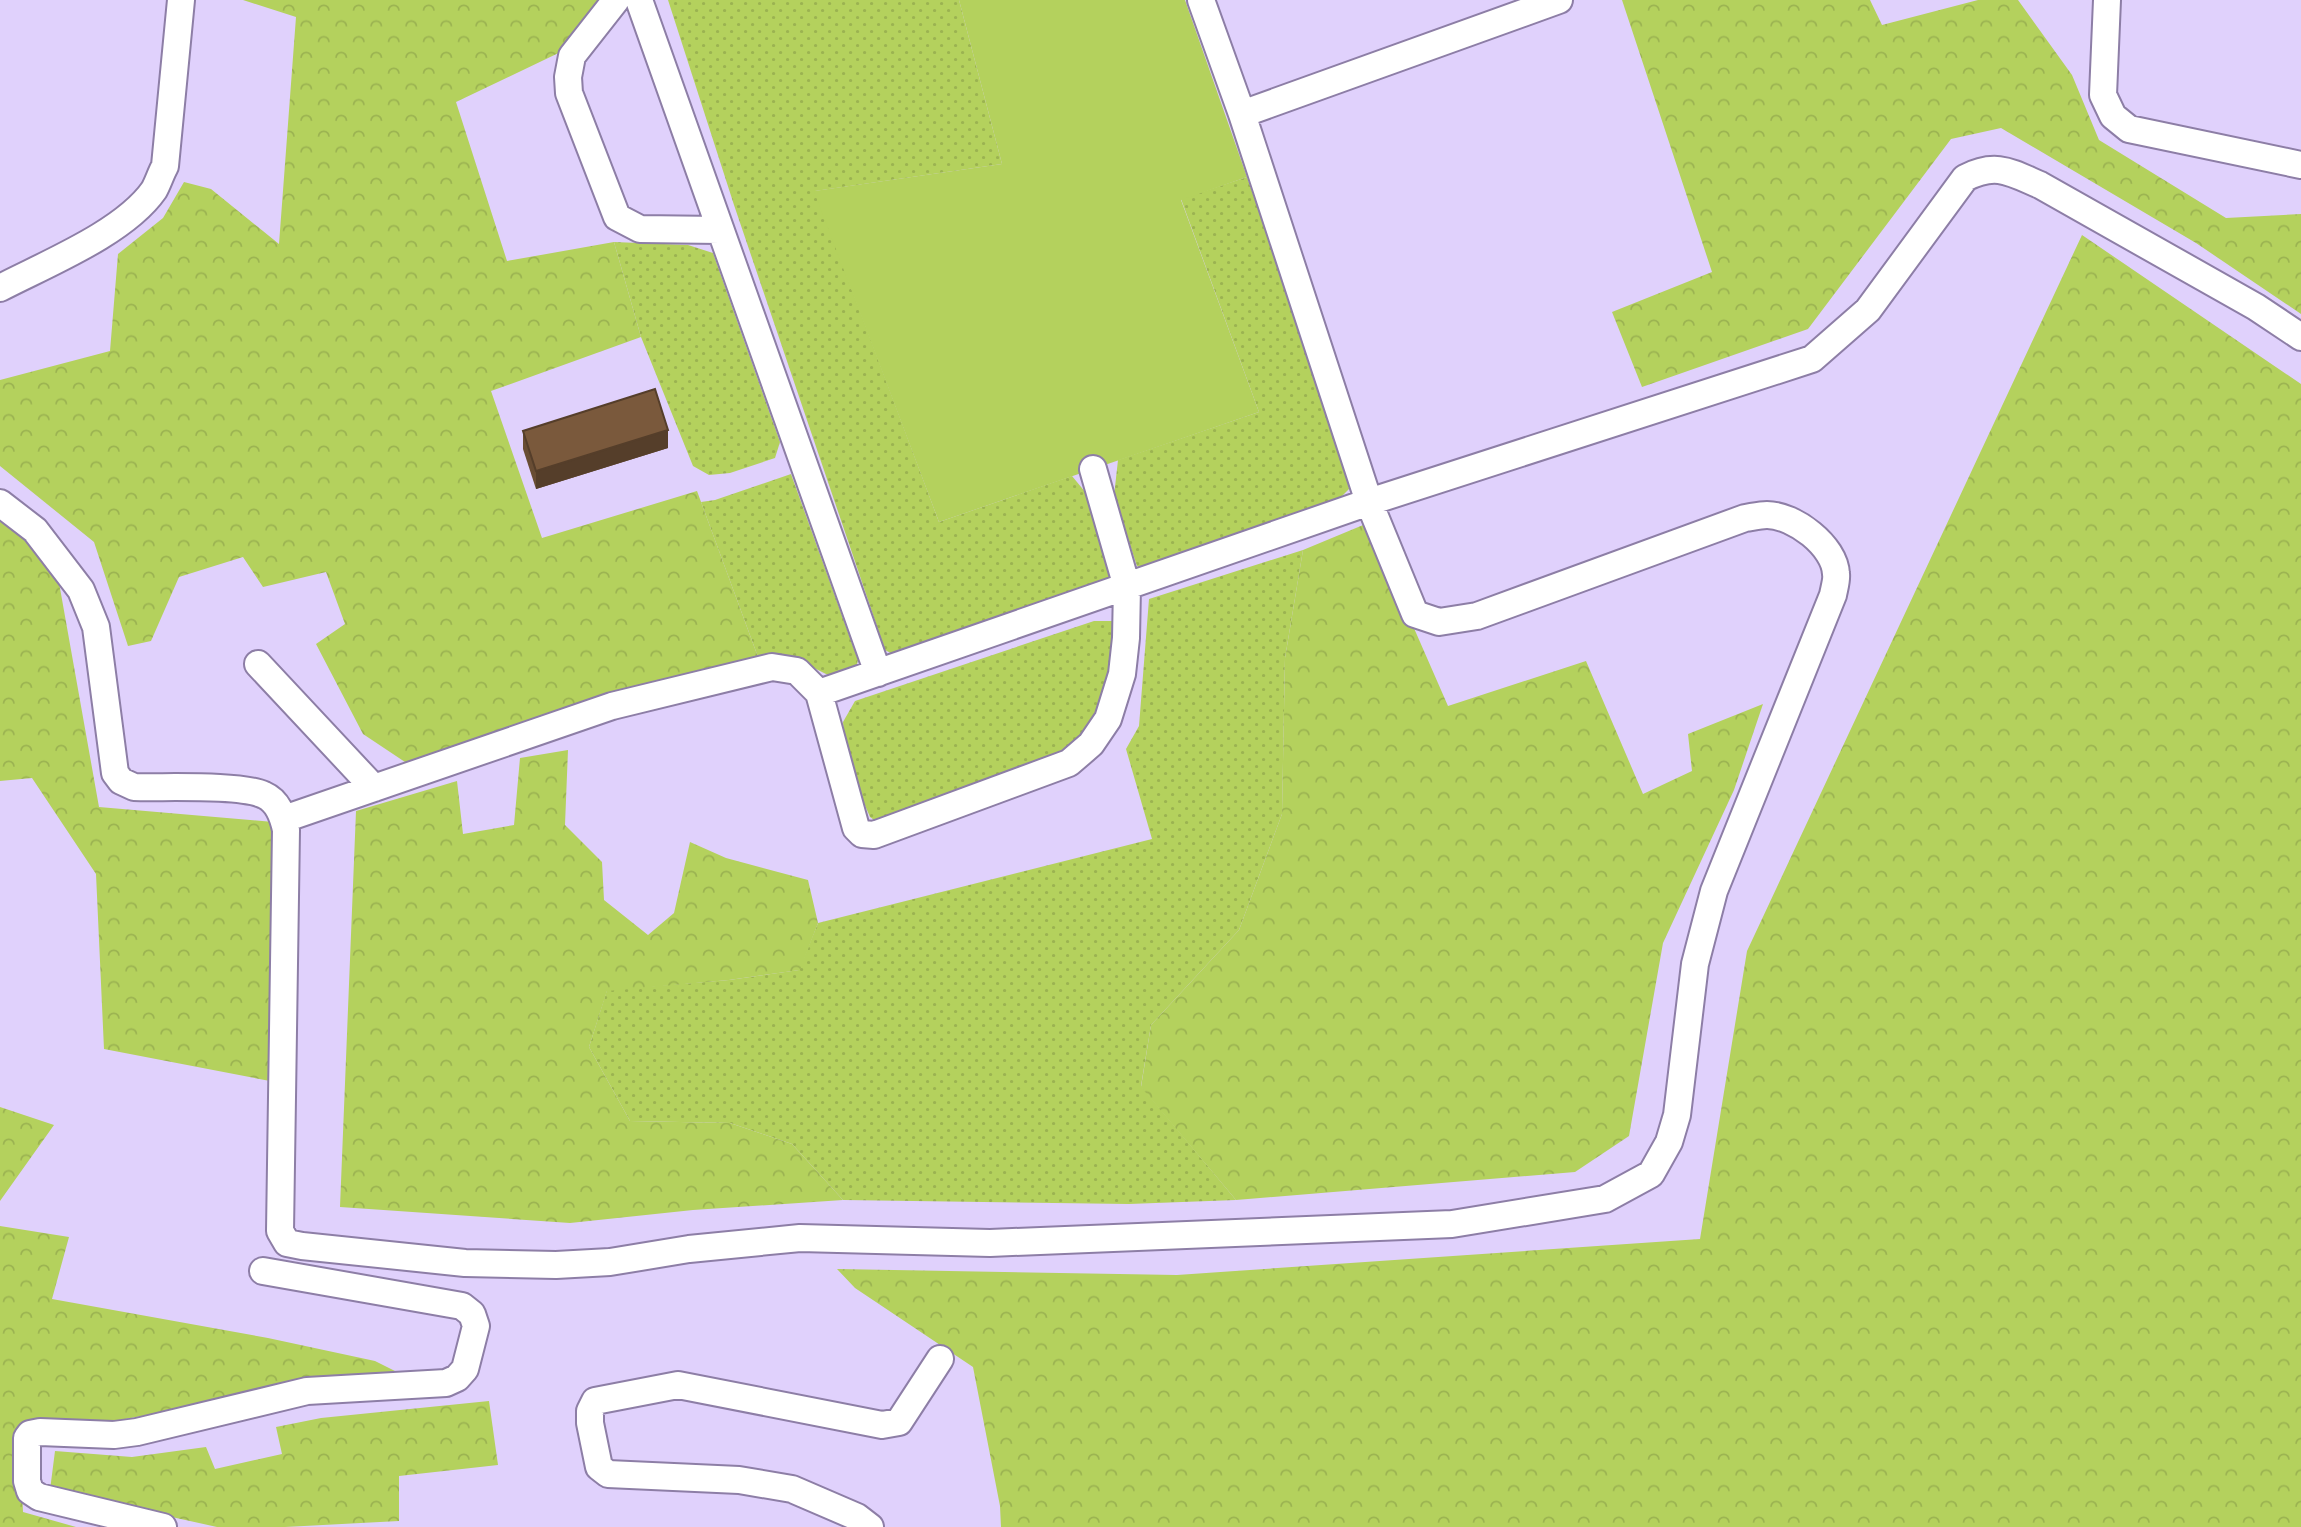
<svg xmlns="http://www.w3.org/2000/svg" width="2301" height="1527" font-family="Figtree,sans-serif">
<style>
.grass{fill:url(#grass-dots)}
.forest{fill:url(#forest-crowns)}
.park{fill:#b4d15d}
.lines{fill:none;stroke-linecap:round;stroke-linejoin:round}
.minor-casing{stroke:#8d7ea6;stroke-width:30}
.minor{stroke:#fff;stroke-width:26}
.wall{fill:#694d34}
.shaded-wall{fill:#553e2a}
.building{fill:#7a593c;stroke:#553e2a;stroke-width:2}
</style>
<defs>
<pattern id="grass-dots" width="8" height="8" patternUnits="userSpaceOnUse" patternTransform="scale(1.75)"><rect width="8" height="8" fill="#b4d15d"/><path d="M2 2h.1M6 6h.1" fill="none" stroke="#9bb351" stroke-width="1.8" stroke-linecap="round"/></pattern>
<pattern id="forest-crowns" width="20" height="18" patternUnits="userSpaceOnUse" patternTransform="scale(1.75)"><rect width="20" height="18" fill="#b4d15d"/><path d="M2 6a3 3 0 1 1 6 0M12 15a3 3 0 1 1 6 0" fill="none" stroke="#9bb351"/></pattern>
</defs>
<rect width="100%" height="100%" fill="#e0d1fc"/>
<path class="grass" d="M668,0H959L1002,164L815,191L939,522L1072,476L1091,499L1115,573L1105,588L898,657L885,650L734,205Z
M1247,177L1347,465L1349,489L1335,503L1153,572L1137,566L1114,496L1118,460L1259,412L1181,199Z
M614,242L688,245L713,253L780,442L775,458L730,473L709,475L693,466L641,337Z
M791,474L858,660L855,673L830,676L806,664L758,657L701,502L715,500Z
M1303,550L1285,658L1282,814L1239,930L1151,1025L1141,1086L1236,1200L1129,1204L843,1200L792,1144L730,1123L630,1121L589,1047L607,990L729,980L799,970L818,923L1152,839L1126,749L1139,726L1149,599Z
M1094,621H1113L1121,639L1095,722L1070,760L884,827L870,817L846,761L843,722L855,701Z"/>
<path class="forest" d="M243,0H610L569,48L456,102L507,261L614,242L641,337L491,391L542,538L697,491L758,657L408,764L363,734L316,644L345,624L326,572L263,587L243,557L179,577L151,641L128,646L94,542L0,466V380L110,351L118,254L163,218L184,182L211,189L279,244L296,17Z
M1622,0H1870L1882,25L1978,0H2018L2072,75L2099,140L2226,218L2301,214V314L2196,243L2001,128L1951,139L1808,329L1642,387L1612,312L1712,272Z
M2082,235L2301,384V1527H1001L1000,1506L973,1367L855,1288L837,1269L1177,1275L1700,1239L1747,951Z
M0,514L58,577L99,807L273,822L270,1081L104,1049L96,874L32,778L0,781Z
M1368,523L1448,706L1586,661L1643,794L1692,771L1688,734L1763,704L1734,790L1663,943L1629,1136L1575,1172L1236,1200L1141,1087L1151,1025L1239,930L1282,814L1285,658L1303,550Z
M568,750L565,825L602,862L604,900L648,935L674,913L690,842L726,858L808,880L818,923L800,970L729,980L607,991L589,1047L630,1121L730,1123L792,1144L843,1200L693,1210L570,1223L340,1207L356,811L457,781L463,834L514,825L520,758Z
M0,1107L54,1125L0,1201Z
M0,1226L69,1237L52,1299L268,1338L375,1361L397,1372L385,1385L254,1396L114,1421L25,1429L20,1446L23,1512L76,1527H0Z
M489,1401L498,1465L399,1476V1521L285,1527H217L50,1490L55,1451L132,1457L206,1447L215,1469L282,1454L276,1427L321,1418Z"/>
<path class="park" d="M959,0H1185L1247,177L1181,200L1259,412L939,522L814,191L1002,164Z"/>
<g class="lines">
<g class="minor-casing">
<path id="minor" d="M616,0L572,56L568,77L569,93L617,217L640,229L720,230
M639,0L878,673
M2107,0L2103,95L2113,116L2129,129L2301,165
M1242,114L1559,0
M0,288C46,264 124,233 154,190C158,183 161,173 165,166L181,0
M0,503L35,530L81,590L96,627L115,773L121,781L134,787C163,788 240,784 264,795C278,801 283,816 286,830L280,1231L287,1243L302,1246L465,1263L556,1265L610,1262L689,1249L800,1238L990,1243L1452,1224L1605,1199L1651,1174L1669,1142L1677,1115L1695,964L1714,891L1833,595C1834,589 1837,580 1836,574C1835,546 1794,515 1767,515C1760,515 1752,517 1745,518L1477,616L1439,622L1415,614L1369,502L1242,114L1201,0
M258,664L374,788
M819,693L1369,502L1812,359L1868,310L1965,178C1996,162 2010,172 2040,185L2256,307L2301,337
M284,819L612,706L772,667L797,671L819,693L856,828L862,834L874,835L1069,763L1091,744L1108,719L1122,674L1126,638L1127,587L1093,469
M163,1527L39,1497L30,1491L27,1481V1438L30,1434L40,1432L114,1435L137,1432L307,1391L446,1383L457,1378L465,1369L476,1326L472,1314L462,1306L263,1271
M870,1527L857,1517L792,1489L739,1480L608,1474L599,1467L590,1423V1411L595,1401L678,1385L882,1425L899,1422L940,1359"/>
</g>
<use href="#minor" class="minor"/>
</g>
<path class="wall" d="M523,431L668,448L536,489L523,449Z"/>
<path class="shaded-wall" d="M668,430V448L536,489V471Z"/>
<path class="building" d="M655,389L668,430L536,471L523,431Z"/>
</svg>
